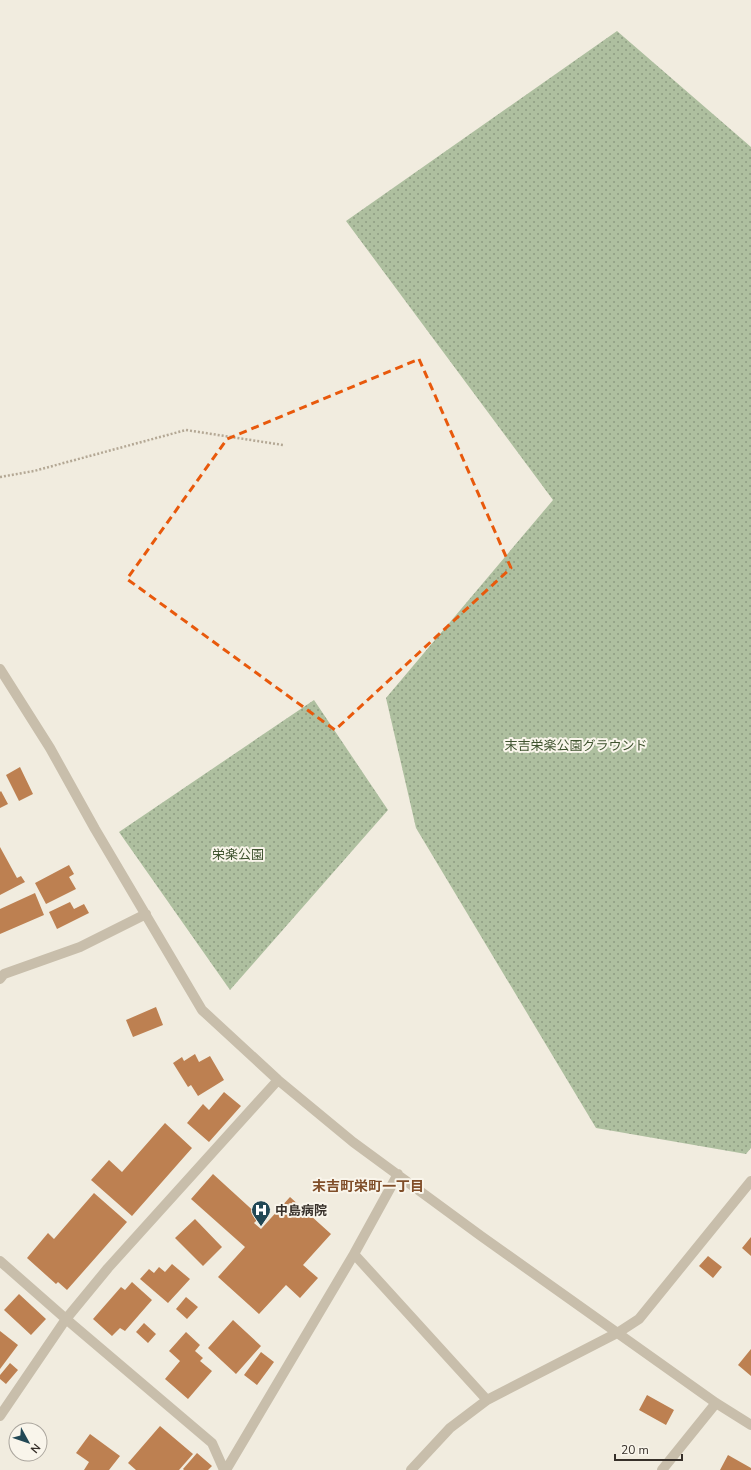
<svg xmlns="http://www.w3.org/2000/svg" width="751" height="1470" font-family="'Nunito Sans','Noto Sans JP',sans-serif">
<style>
.park{fill:url(#park-dots)}
.building{fill:#bd8051}
.lines{fill:none;stroke-linecap:round;stroke-linejoin:round}
.path{stroke:#b4a895;stroke-width:2.5;stroke-dasharray:2 2;stroke-linecap:butt}
.minor{stroke:#c8beab;stroke-width:10}
.marked{fill:none;stroke:#e8590c;stroke-width:3;stroke-dasharray:8 5;stroke-linejoin:round}
.labels{text-anchor:middle;stroke-width:4;stroke-linejoin:round;paint-order:stroke}
.park-label{font-size:13px;fill:#3f532f;stroke:#f9f5eb}
.poi-label{font-size:13px;font-weight:bold;fill:#37302a;stroke:#f9f5eb;text-anchor:start}
.neighbourhood-label{font-size:14px;font-weight:bold;fill:#804e29;stroke:#f9f5eb}
</style>
<defs>
<pattern id="park-dots" width="8" height="8" patternUnits="userSpaceOnUse"><rect width="8" height="8" fill="#aebf9f"/><path d="M2 2h.1M6 6h.1" fill="none" stroke="#8e9c82" stroke-width="1.8" stroke-linecap="round"/></pattern>
</defs>
<rect width="100%" height="100%" fill="#f1ecdf"/>
<path class="park" d="M617,31L751,147V1148L746,1154L596,1128L416,828L386,698L553,500L346,221Z
M314,700L388,810L230,990L119,832Z"/>
<path class="building" d="M20,767L33,794L19,801L6,775Z
M1,791L8,804L0,808V792Z
M0,847L17,878L21,876L25,882L0,895Z
M69,865L74,874L69,877L76,889L46,904L35,883Z
M35,893L44,915L0,934V909Z
M70,902L74,909L84,904L89,913L57,929L49,912Z
M156,1007L163,1025L133,1037L126,1020Z
M195,1054L199,1062L210,1056L224,1080L198,1096L191,1085L188,1087L173,1063L182,1057L184,1061Z
M224,1092L241,1106L209,1142L187,1123L203,1104L209,1110Z
M165,1123L192,1148L132,1216L91,1180L109,1160L122,1172Z
M213,1174L260,1217L254,1223L261,1229L290,1197L331,1234L303,1265L318,1278L300,1298L286,1285L259,1314L218,1277L245,1247L191,1199Z
M94,1193L127,1222L67,1290L58,1282L56,1284L27,1258L48,1233L54,1239Z
M195,1219L222,1247L203,1266L175,1238Z
M751,1237V1256L742,1248Z
M708,1256L722,1267L713,1278L699,1266Z
M172,1264L190,1279L168,1303L140,1279L149,1269L154,1273L159,1267L165,1272Z
M132,1282L152,1300L125,1331L120,1328L112,1336L93,1319L121,1287L125,1290Z
M19,1294L46,1319L31,1335L4,1310Z
M186,1297L198,1307L187,1319L176,1309Z
M233,1320L261,1346L236,1374L208,1348Z
M144,1323L156,1334L148,1343L136,1332Z
M0,1331L18,1345L0,1369Z
M186,1332L200,1345L195,1351L203,1358L200,1361L212,1371L188,1399L165,1379L180,1361L169,1351Z
M751,1349V1376L738,1365Z
M261,1352L274,1362L257,1385L244,1375Z
M10,1363L18,1370L6,1384L0,1379V1375Z
M647,1395L674,1410L666,1425L639,1410Z
M160,1426L193,1454L179,1470H136L128,1463Z
M90,1434L120,1456L109,1470H84L89,1462L76,1453Z
M197,1453L212,1466L208,1470H184L183,1469Z
M728,1455L751,1468V1470H720Z"/>
<g class="lines">
<path class="path" d="M0,477L34,471L186,430L283,445"/>
<path class="minor" d="M0,669L50,748L95,829L202,1010L278,1080L353,1142L481,1236L716,1403L751,1425
M0,979L4,974L80,947L146,914
M354,1254L487,1400
M0,1261L66,1319L212,1443L224,1470
M0,1416L66,1319L108,1268L278,1080
M226,1470L354,1254L398,1174
M411,1470L450,1428L487,1400L619,1332L639,1319L751,1181
M662,1470L716,1403"/>
</g>
<path class="marked" d="M419,359L511,568L335,730L127,579L227,439Z"/>
<defs>
<g id="hospital-pin" transform="scale(1)"><path d="M0 17L-7.5 6A9.5 9.5 0 1 1 7.5 6Z" fill="#224855" stroke="#f9f5eb"/><path d="M-5-5h3v3.5h4V-5h3V5h-3V1.5h-4V5h-3Z" fill="#fff"/></g>
</defs>
<g fill-rule="evenodd">
<use href="#hospital-pin" x="261" y="1210"/>
</g>
<g class="labels">
<g class="park-label">
<text x="576" y="750">末吉栄楽公園グラウンド</text>
<text x="238" y="859">栄楽公園</text>
</g>
<g class="poi-label">
<text x="275" y="1215">中島病院</text>
</g>
<g class="neighbourhood-label">
<text x="368" y="1191">末吉町栄町一丁目</text>
</g>
</g>
<g transform="translate(28 1442) rotate(130)"><circle r="19" fill="#f9f5eb" stroke="#aba69e"/>
<path d="M0-3L7 15L0 10L-7 15Z" fill="#224855"/>
<text y="-6" font-size="11" font-weight="bold" text-anchor="middle" fill="#37302a">N</text>
</g>
<path d="M615 1454v6h67v-6" fill="none" stroke="#37302a" stroke-width="2"/>
<text x="621" y="1454" font-size="12" fill="#37302a" stroke="#f9f5eb" stroke-width="3" paint-order="stroke">20 m</text>
</svg>
